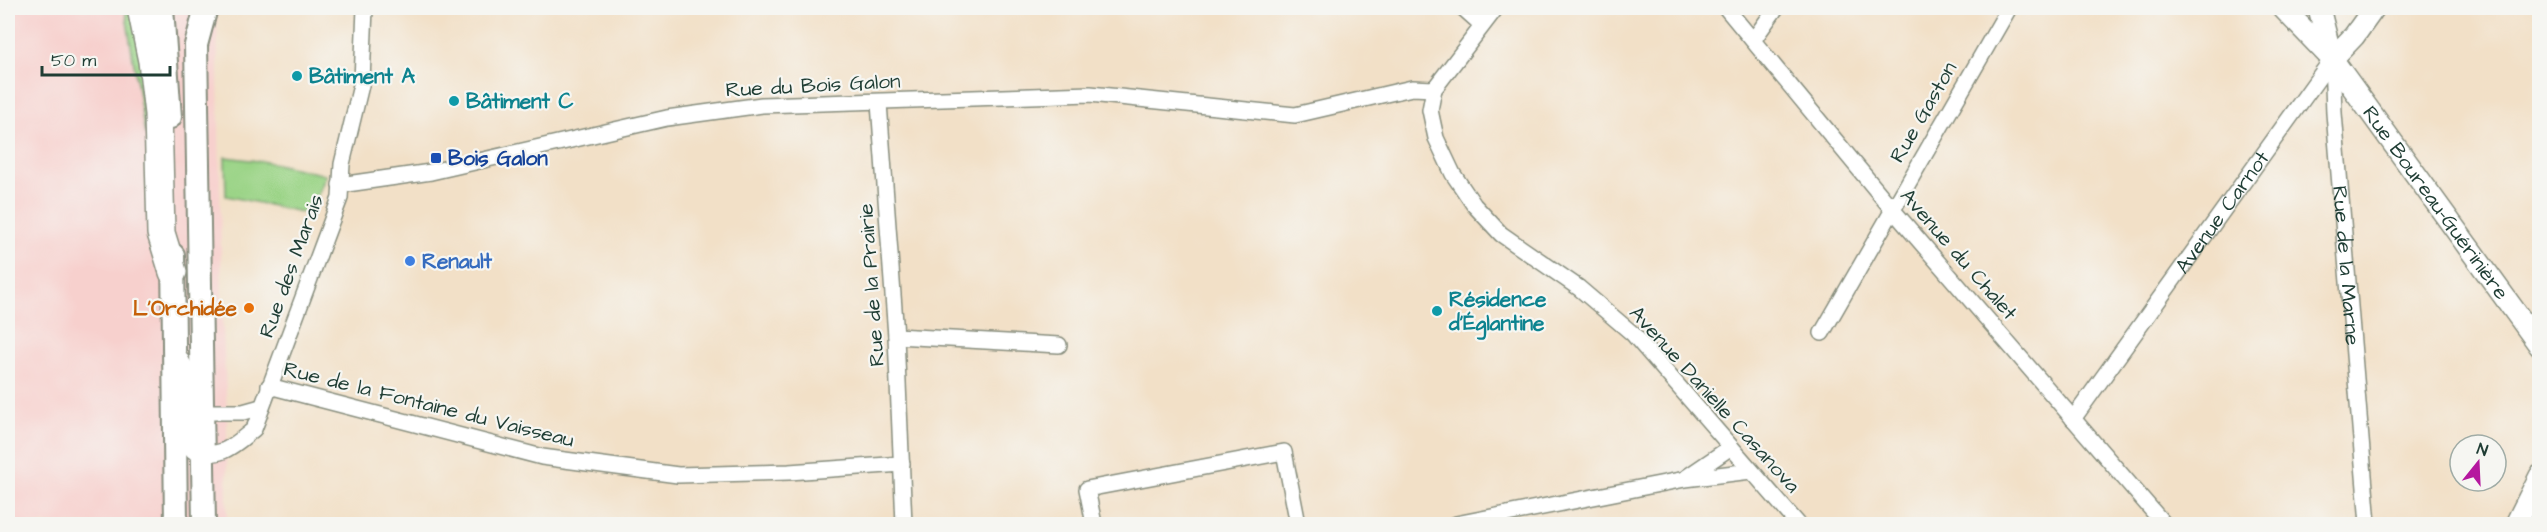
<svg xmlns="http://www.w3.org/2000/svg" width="2547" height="532" font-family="'Architects Daughter',sans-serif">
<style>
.built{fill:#f7d0cd}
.green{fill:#9bd487;stroke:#5d885e;stroke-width:1.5}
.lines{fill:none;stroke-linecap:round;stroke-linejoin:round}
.street-casing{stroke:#888e7e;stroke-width:18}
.secondary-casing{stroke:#888e7e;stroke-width:24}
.primary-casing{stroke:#888e7e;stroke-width:26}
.highway-casing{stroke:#888e7e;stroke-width:30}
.street{stroke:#fff;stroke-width:15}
.secondary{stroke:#fff;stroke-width:21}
.primary{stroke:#fff;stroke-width:22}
.highway{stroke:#fff;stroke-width:27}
.culture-dot{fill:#0f9aa8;stroke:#f6f6f2;stroke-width:2}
.transit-dot{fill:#1a4fb4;stroke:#f6f6f2;stroke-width:2}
.shop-dot{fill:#3f7fe0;stroke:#f6f6f2;stroke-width:2}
.food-dot{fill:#e8710a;stroke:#f6f6f2;stroke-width:2}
.labels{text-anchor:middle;stroke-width:4.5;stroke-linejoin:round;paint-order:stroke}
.culture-label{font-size:21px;font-weight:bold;fill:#0d838f;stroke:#f6f6f2;text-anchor:start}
.street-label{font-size:21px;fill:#1f3d34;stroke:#f6f6f2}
.transit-label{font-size:21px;font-weight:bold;fill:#164399;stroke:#f6f6f2;text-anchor:start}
.shop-label{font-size:21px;font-weight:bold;fill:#366cbe;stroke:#f6f6f2;text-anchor:start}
.food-label{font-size:21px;font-weight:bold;fill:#c56008;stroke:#f6f6f2;text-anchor:end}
</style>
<rect width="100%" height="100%" fill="#f6f6f2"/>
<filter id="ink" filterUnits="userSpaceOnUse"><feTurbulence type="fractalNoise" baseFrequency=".0167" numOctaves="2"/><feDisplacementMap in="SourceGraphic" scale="12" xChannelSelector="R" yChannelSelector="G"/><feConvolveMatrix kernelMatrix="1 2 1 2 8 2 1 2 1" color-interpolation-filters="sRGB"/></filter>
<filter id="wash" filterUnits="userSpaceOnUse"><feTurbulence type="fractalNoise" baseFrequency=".008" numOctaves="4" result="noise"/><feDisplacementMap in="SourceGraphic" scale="24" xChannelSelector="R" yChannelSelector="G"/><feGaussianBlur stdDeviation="1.35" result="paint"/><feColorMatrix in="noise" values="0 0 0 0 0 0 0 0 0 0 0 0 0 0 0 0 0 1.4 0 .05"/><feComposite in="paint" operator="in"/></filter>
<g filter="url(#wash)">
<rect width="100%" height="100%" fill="#f2e0c7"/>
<path class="built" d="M8,8H217L222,308L227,413V524H8Z"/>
<path class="green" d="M125,8H135L151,102L145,134Z
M225,157L267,162L326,175L310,214L226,196Z"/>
</g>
<g filter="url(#ink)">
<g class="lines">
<g class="street-casing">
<g id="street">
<path d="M1463,8L1482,25"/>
<path d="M1496,8L1434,89L1430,110L1436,138L1453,174L1474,205L1501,234L1579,288L1633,334L1798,524"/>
<path d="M1726,8L1892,209L2164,524"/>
<path d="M1754,39L1776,8"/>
<path id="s1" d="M2332,59L2334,113L2368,524"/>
<path d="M879,103L896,336L904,524"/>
<path d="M340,185L431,172L667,118L762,105L1090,94L1295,115L1412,88L1434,89"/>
<path d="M1822,333L2009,8"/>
<path d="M896,336L1059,345"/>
<path d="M176,350L186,369L188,444L193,451C222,459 233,446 254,429L340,198L342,164L362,81L365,8"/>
<path d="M269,386L542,457L678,475L789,472L902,464"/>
<path d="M202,412H243L261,407"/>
<path id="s2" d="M2073,419L2332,59"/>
<path d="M1687,477L1731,447"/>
<path d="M1094,524L1087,489L1284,452L1298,524"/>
<path d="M1456,524L1685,479L1751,471"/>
</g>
</g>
<g class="secondary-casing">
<g id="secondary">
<path id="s3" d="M2283,8L2332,59L2540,346"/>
<path d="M2319,8L2331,56"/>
<path d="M2332,59L2354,36L2374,8"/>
<path d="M2516,524L2540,476"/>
</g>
</g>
<g class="primary-casing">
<path id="primary" d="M162,8L170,117
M173,255L176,524
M204,524L196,45L206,8"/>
</g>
<g class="highway-casing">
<path id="highway" d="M141,8L152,61L158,114L161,233L173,272"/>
</g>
<use href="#street" class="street"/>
<use href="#secondary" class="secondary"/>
<use href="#primary" class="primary"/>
<use href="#highway" class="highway"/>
</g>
</g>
<g class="culture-dot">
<circle cx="297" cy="76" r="6"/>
<circle cx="454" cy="101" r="6"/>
<circle cx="1437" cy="311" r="6"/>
</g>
<rect class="transit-dot" x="430" y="152" width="12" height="12" rx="3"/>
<circle class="shop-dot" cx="410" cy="261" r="6"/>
<circle class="food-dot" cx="249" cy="308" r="6"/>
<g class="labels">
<g class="culture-label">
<text x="309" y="83">Bâtiment A</text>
<text x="466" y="108">Bâtiment C</text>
<text x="1449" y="306">Résidence<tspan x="1449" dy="24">d'Églantine</tspan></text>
</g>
<g class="street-label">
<text transform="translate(813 85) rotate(-3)" y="7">Rue du Bois Galon</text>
<text transform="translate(1923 112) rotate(-60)" y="7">Rue Gaston</text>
<text dy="7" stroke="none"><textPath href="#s3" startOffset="248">Rue Boureau-Guérinière</textPath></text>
<text dy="7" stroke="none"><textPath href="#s2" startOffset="255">Avenue Carnot</textPath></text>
<text transform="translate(1959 254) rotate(49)" y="7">Avenue du Chalet</text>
<text dy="7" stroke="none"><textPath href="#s1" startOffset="207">Rue de la Marne</textPath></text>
<text transform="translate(291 266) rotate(-70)" y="7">Rue des Marais</text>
<text transform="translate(871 285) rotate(-94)" y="7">Rue de la Prairie</text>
<text transform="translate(1715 399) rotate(48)" y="7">Avenue Danielle Casanova</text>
<text transform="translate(429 404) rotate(14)" y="7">Rue de la Fontaine du Vaisseau</text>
</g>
<g class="transit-label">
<text x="448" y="165">Bois Galon</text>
</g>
<g class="shop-label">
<text x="422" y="268">Renault</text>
</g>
<g class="food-label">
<text x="237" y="315">L'Orchidée</text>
</g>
</g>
<rect width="2547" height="532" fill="none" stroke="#f6f6f2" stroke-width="30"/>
<g transform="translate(2478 463) rotate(18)"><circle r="28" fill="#f6f6f2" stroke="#a0aca6" stroke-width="1.5"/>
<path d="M0-4.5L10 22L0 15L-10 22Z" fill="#b5179e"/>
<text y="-9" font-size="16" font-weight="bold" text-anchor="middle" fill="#1f3d34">N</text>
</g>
<path d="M42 66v9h128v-9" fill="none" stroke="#1f3d34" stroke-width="3"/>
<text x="51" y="66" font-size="18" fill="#1f3d34" stroke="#f6f6f2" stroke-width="4.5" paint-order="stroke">50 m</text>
</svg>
